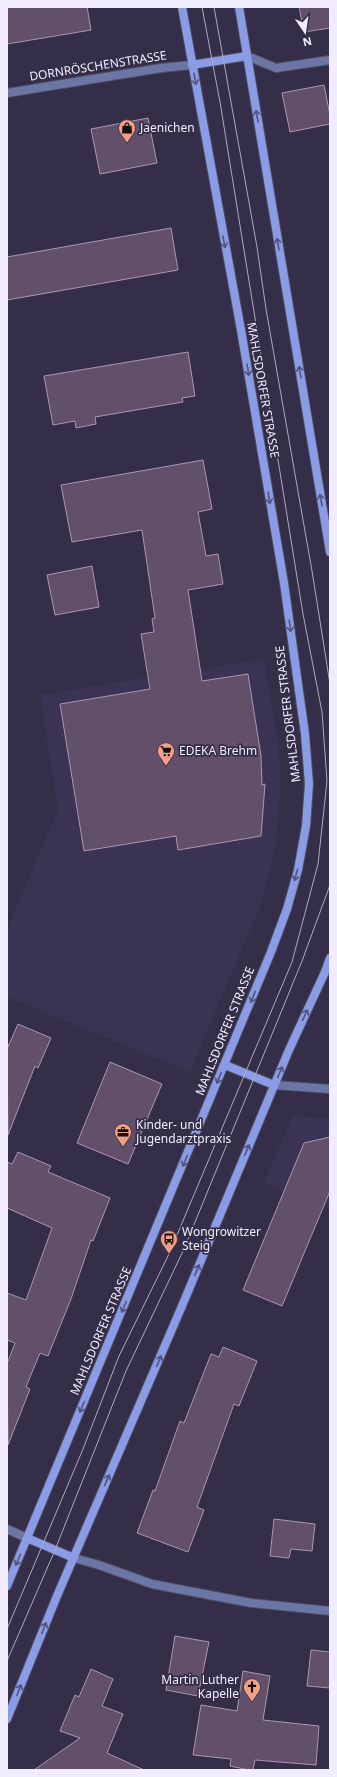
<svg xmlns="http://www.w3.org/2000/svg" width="337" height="1777" font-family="'Noto Sans',sans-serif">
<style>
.built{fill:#3b3354}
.building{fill:#62506a;stroke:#aa97b3}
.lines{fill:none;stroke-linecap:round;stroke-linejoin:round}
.service-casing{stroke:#524d65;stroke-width:10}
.minor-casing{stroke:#524d65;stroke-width:10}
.secondary-casing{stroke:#524d65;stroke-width:10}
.service{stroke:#6b76a6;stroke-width:8}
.minor{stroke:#6b76a6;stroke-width:8}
.secondary{stroke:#8b9ce7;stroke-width:8}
.tram{stroke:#aea9be;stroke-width:1}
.oneway{stroke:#525480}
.labels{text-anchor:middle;stroke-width:3.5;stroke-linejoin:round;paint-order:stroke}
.street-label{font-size:12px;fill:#f1edff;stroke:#342e48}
.poi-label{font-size:12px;fill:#f1edff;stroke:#342e48;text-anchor:start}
</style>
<rect width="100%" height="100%" fill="#342e48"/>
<path class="built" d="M264,659L278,739L280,768V797L276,841L270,872L260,906L190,1072L7,997V930L58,809L40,695Z
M293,1116L330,1118V1210L264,1183Z"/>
<path class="building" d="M7,7H87L91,30L7,44Z
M299,7H330V28L304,32Z
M324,85L330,115V124L290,132L282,93Z
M148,118L157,163L100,174L91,129Z
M171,228L178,270L7,300V257Z
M188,352L195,396L182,398L183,402L95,417L96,424L76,428L75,421L53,425L44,376Z
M203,460L212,509L198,512L206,556L218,554L223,584L188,590L202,681L248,674L261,756L262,785L265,784L261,836L178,850L176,836L84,851L60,704L150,689L141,634L154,632L152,619L155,618L142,530L72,542L61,485Z
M92,566L99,607L55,615L47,575Z
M18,1024L51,1038L38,1068L35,1066L8,1135L7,1049Z
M110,1062L162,1084L128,1164L77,1143Z
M330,1137V1191L282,1306L243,1290L304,1143Z
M18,1152L51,1166L48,1172L110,1198L93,1241L91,1240L71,1299L48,1356L40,1353L26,1387L30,1389L8,1445L7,1364L15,1343L7,1340V1293L26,1300L52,1228L7,1208V1162L12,1164Z
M223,1347L257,1361L239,1406L234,1404L197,1507L204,1510L188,1552L137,1533L153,1490L155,1491L180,1421L184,1423L211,1354L219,1357Z
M274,1519L315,1524L312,1551L291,1549L289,1558L270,1556Z
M175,1636L209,1642L198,1696L166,1690Z
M311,1650L330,1652V1688L307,1686Z
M91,1669L113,1679L102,1706L123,1714L107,1753L144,1770H34L80,1738L60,1731L75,1695L79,1697Z
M243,1671L270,1676L263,1720L319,1726L316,1765L255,1760L253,1770H249L230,1766L231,1759L193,1755L201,1705L237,1711Z"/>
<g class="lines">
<g class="service-casing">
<path id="service" d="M247,56L276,68L330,60"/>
</g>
<g class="minor-casing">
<path id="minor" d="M7,93L161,68L192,65
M274,1085L330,1089
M7,1529L27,1538
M74,1558L99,1565L152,1584L251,1603L330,1611"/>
</g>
<g class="secondary-casing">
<path id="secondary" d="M239,7L330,552
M192,65L247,56
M225,1065L274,1085
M27,1538L74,1558
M7,1586L271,952L287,909L298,870L306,826L309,784L305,734L284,583L241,330L182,7
M7,1719L57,1596L182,1306L289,1050L325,972L330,958"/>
</g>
<use href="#service" class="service"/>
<use href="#minor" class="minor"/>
<use href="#secondary" class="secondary"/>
<path class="tram" d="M214,7L257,247L266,309L312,571L330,684
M7,1629L83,1449L119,1356L169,1254L292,962L318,864L327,781L322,712L303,614L220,102L202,7
M7,1661L55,1550L126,1371L184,1249L302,961L330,885"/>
</g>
<defs><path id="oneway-shaft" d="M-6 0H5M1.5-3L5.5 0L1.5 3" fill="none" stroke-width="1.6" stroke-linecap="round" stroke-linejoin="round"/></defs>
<g class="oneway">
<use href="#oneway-shaft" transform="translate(195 79) rotate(80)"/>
<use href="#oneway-shaft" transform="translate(257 116) rotate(-100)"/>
<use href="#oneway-shaft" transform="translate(224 242) rotate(79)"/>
<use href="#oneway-shaft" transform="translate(278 244) rotate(-100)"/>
<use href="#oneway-shaft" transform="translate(248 370) rotate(81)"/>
<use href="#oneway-shaft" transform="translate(300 372) rotate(-100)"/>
<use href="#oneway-shaft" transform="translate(269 498) rotate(81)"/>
<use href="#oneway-shaft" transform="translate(321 500) rotate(-100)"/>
<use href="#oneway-shaft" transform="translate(290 626) rotate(82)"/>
<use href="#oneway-shaft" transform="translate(296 875) rotate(105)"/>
<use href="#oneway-shaft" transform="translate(253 997) rotate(112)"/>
<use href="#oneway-shaft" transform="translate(305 1015) rotate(-65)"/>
<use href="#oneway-shaft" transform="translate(280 1072) rotate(-67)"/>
<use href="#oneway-shaft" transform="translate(219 1078) rotate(113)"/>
<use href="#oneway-shaft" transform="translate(247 1150) rotate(-67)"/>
<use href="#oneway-shaft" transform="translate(185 1161) rotate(113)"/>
<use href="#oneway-shaft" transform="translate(197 1270) rotate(-67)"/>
<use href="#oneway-shaft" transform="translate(124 1307) rotate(113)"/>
<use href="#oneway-shaft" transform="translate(159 1361) rotate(-67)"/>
<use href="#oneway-shaft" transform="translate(82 1407) rotate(113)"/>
<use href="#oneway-shaft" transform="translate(107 1480) rotate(-67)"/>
<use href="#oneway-shaft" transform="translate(18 1560) rotate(113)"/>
<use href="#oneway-shaft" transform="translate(44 1628) rotate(-68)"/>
<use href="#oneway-shaft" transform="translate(19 1690) rotate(-68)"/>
</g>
<defs>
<g id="shop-pin" transform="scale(0.9)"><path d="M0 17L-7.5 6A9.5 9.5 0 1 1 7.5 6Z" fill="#f39f85" stroke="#342e48"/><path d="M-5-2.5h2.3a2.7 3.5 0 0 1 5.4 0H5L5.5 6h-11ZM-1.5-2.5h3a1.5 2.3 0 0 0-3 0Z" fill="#111"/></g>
<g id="supermarket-pin" transform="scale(0.9)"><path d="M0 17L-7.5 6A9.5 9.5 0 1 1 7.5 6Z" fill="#f39f85" stroke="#342e48"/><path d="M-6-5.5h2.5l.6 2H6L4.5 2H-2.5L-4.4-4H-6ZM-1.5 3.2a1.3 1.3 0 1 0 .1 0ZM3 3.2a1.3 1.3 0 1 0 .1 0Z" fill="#111"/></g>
<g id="office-pin" transform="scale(0.9)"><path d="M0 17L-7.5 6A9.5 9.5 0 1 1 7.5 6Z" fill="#f39f85" stroke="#342e48"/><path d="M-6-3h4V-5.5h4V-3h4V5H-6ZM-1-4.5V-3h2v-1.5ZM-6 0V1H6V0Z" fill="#111"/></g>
<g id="bus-pin" transform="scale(0.9)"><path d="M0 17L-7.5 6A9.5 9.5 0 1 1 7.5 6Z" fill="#f39f85" stroke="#342e48"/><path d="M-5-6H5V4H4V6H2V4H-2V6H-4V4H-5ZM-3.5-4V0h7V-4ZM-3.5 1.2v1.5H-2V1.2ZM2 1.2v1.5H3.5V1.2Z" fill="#111"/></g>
<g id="church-pin" transform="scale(0.9)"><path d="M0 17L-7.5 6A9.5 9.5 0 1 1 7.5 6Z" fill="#f39f85" stroke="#342e48"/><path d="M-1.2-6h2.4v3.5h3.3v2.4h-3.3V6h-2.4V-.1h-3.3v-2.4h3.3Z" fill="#111"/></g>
</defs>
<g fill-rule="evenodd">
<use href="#shop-pin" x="127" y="128"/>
<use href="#supermarket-pin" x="166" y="751"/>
<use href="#office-pin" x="123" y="1132"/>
<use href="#bus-pin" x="169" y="1239"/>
<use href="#church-pin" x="252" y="1687"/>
</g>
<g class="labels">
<g class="street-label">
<text transform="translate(98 66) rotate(-9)" y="4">DORNRÖSCHENSTRASSE</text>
<text transform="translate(263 390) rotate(80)" y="4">MAHLSDORFER STRASSE</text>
<text transform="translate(288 714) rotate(-97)" y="4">MAHLSDORFER STRASSE</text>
<text transform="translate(225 1031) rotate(-68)" y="4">MAHLSDORFER STRASSE</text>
<text transform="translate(101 1331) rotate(-67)" y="4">MAHLSDORFER STRASSE</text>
</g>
<g class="poi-label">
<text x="140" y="132">Jaenichen</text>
<text x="179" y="755">EDEKA Brehm</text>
<text x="136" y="1129">Kinder- und<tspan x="136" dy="14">Jugendarztpraxis</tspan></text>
<text x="182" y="1236">Wongrowitzer<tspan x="182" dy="14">Steig</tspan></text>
<text x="239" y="1684" text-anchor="end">Martin Luther<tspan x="239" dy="14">Kapelle</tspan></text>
</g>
</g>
<rect width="337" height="1777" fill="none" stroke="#f1edff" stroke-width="16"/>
<g transform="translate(305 32) rotate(167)" stroke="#342e48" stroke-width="3" paint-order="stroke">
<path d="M0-3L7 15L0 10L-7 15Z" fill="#f1edff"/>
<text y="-6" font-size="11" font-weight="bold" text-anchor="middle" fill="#f1edff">N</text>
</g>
</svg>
